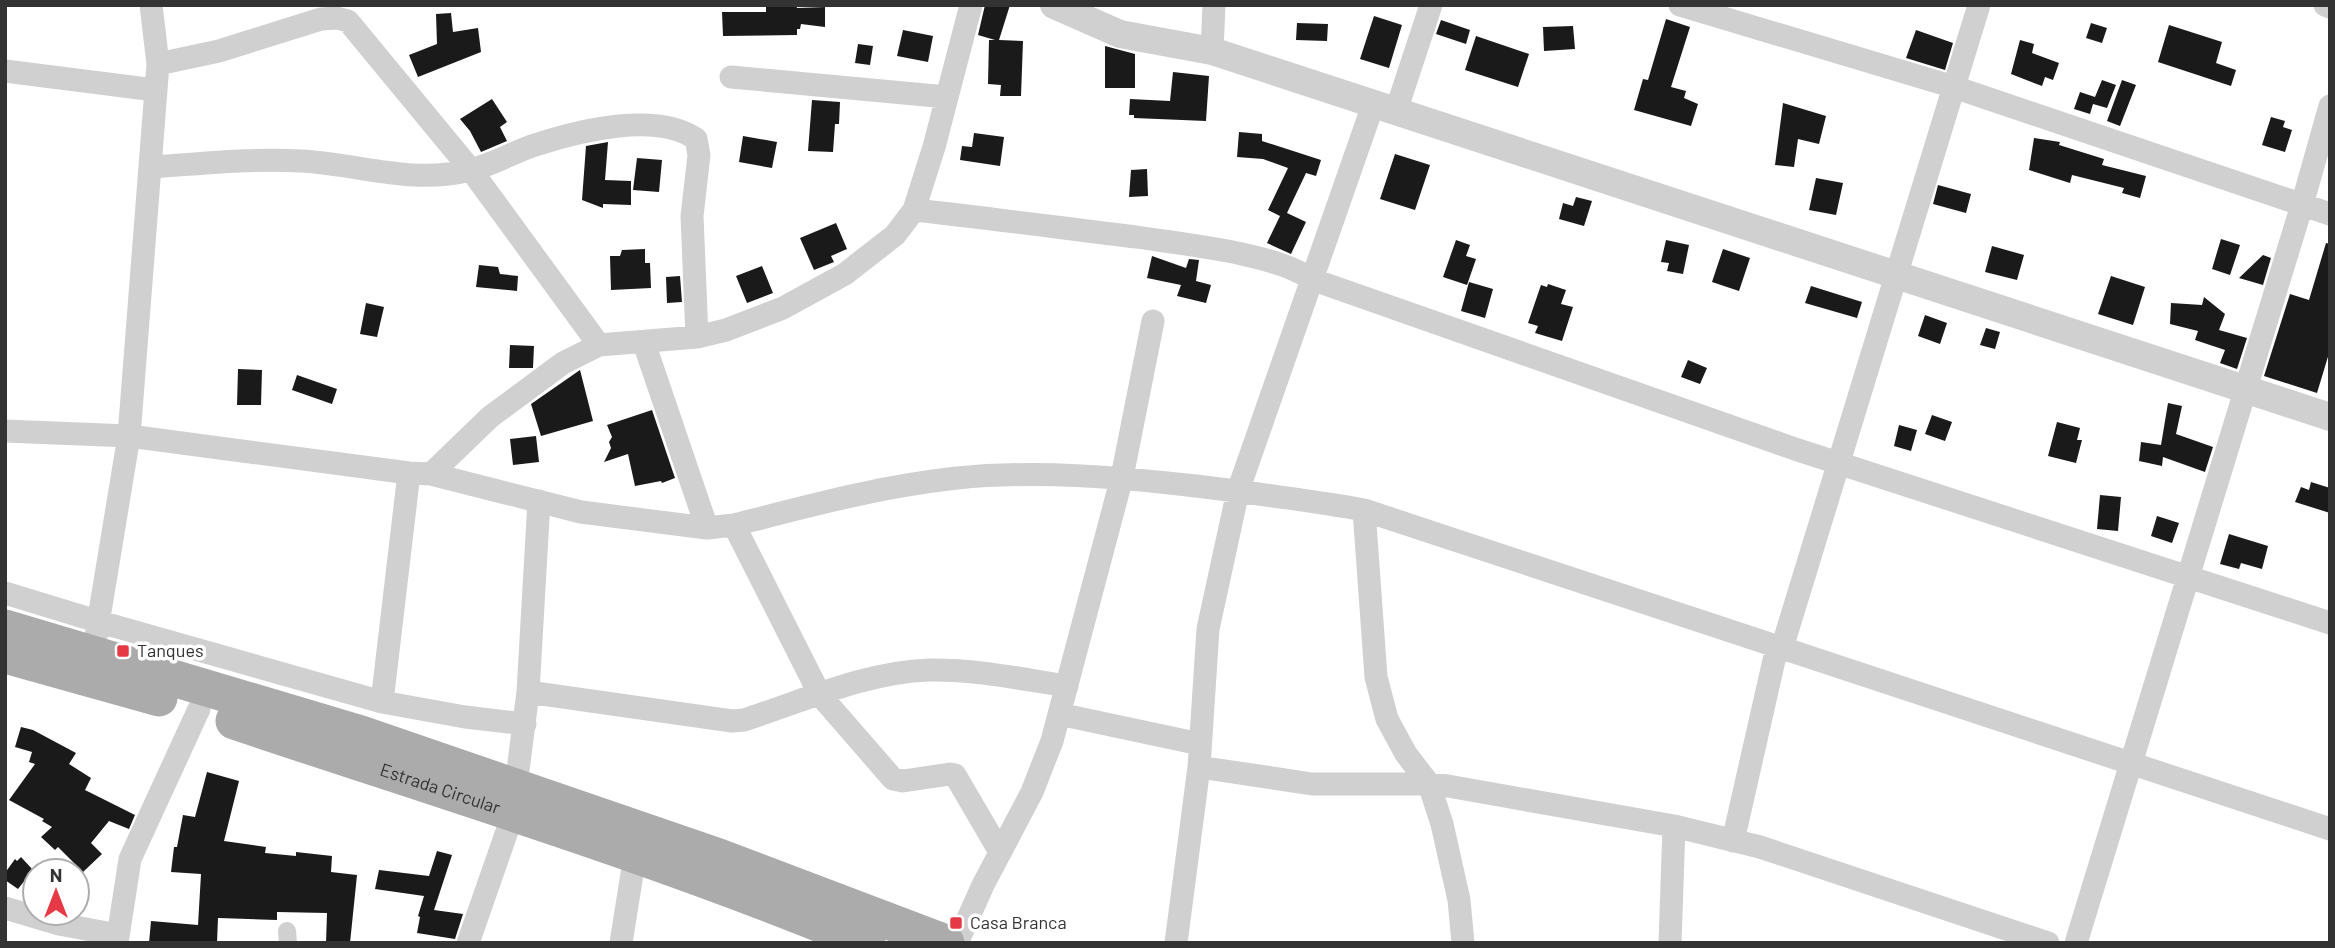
<svg xmlns="http://www.w3.org/2000/svg" width="2335" height="948" font-family="Barlow,sans-serif">
<style>
.building{fill:#1a1a1a}
.lines{fill:none;stroke-linecap:round;stroke-linejoin:round}
.pedestrian{stroke:#d0d0d0;stroke-width:18}
.minor{stroke:#d0d0d0;stroke-width:23}
.tertiary{stroke:#d0d0d0;stroke-width:28}
.primary{stroke:#ababab;stroke-width:37}
.poi-dot{fill:#e63946;stroke:#fff;stroke-width:2.5}
.labels{text-anchor:middle;stroke-width:7;stroke-linejoin:round;paint-order:stroke}
.poi-label{font-size:18px;fill:#333;stroke:#fff;text-anchor:start}
.street-label{font-size:18px;fill:#333;stroke:#fff}
</style>
<rect width="100%" height="100%" fill="#fff"/>
<path class="building" d="M766,5H796L797,8L825,7V27L801,24L800,29H797V35L723,36L722,12H766Z
M985,5H1010L999,40L1023,41L1021,96H1000L1001,85L988,84L989,40H995L978,35Z
M451,13L453,32L478,28L481,52L418,77L409,55L437,44L436,14Z
M1374,16L1402,25L1389,68L1360,59Z
M1666,19L1690,27L1671,87L1686,91L1684,98L1698,104L1691,126L1634,110L1643,79L1648,80Z
M1441,20L1470,30L1466,44L1436,34Z
M1297,23L1328,24L1327,41L1296,40Z
M2091,23L2107,28L2102,43L2086,38Z
M2169,25L2222,42L2216,63L2236,70L2231,86L2158,62Z
M1573,26L1575,49L1544,51L1543,27Z
M903,30L933,36L928,62L897,56Z
M1916,30L1953,43L1945,70L1906,58Z
M1476,36L1529,54L1518,87L1465,70Z
M2020,40L2034,44L2032,53L2059,63L2053,80L2045,77L2042,86L2011,74Z
M858,44L873,46L870,65L855,63Z
M1105,46L1135,54V88H1105Z
M1173,72L1209,76L1206,121L1134,118V115H1129L1130,99L1170,101Z
M2102,80L2116,85L2107,108L2093,104L2090,114L2074,109L2080,92L2095,97Z
M2122,80L2136,85L2120,126L2107,121Z
M492,99L507,122L500,127L507,141L481,152L470,131L460,119Z
M812,100L840,102L839,124H835L833,152L808,151Z
M1783,103L1826,116L1819,144L1798,139L1794,167L1775,165Z
M2271,117L2285,121L2283,127L2292,130L2285,152L2262,145Z
M1239,132L1262,134V141L1321,160L1316,176L1306,173L1287,213L1306,222L1291,254L1267,243L1280,216L1268,210L1288,168L1263,159L1237,157Z
M974,133L1004,137L1000,166L960,160L962,146L972,147Z
M743,136L777,142L772,168L739,162Z
M2034,138L2060,142L2059,145L2104,159L2102,165L2146,176L2140,198L2122,193L2124,188L2072,175L2070,183L2029,170Z
M608,142L605,180L631,181V205L603,204V208L582,200L586,146Z
M1395,154L1430,165L1415,210L1380,199Z
M637,158L662,160L659,192L633,190Z
M1147,169L1148,196L1129,197L1131,170Z
M1816,178L1843,183L1836,215L1809,210Z
M1938,185L1971,194L1966,213L1933,204Z
M1576,197L1592,201L1584,226L1559,219L1563,203L1573,206Z
M836,223L847,249L831,256L834,262L814,270L800,238Z
M2221,239L2240,245L2230,275L2212,269Z
M1456,240L1470,245L1466,256L1476,259L1467,285L1443,277Z
M1666,240L1689,245L1683,274L1667,271L1669,263L1661,262Z
M2326,243L2330,244V350L2317,393L2264,376L2290,294L2309,300Z
M1992,246L2024,255L2017,280L1985,272Z
M645,249V263H650L651,288L611,290L610,256H620L622,250Z
M1723,249L1750,258L1739,291L1712,282Z
M2263,255L2271,258L2263,285L2239,278Z
M1152,256L1186,268L1189,259L1199,260L1196,281L1211,285L1206,303L1177,296L1181,285L1147,278Z
M479,265L498,267L500,274L518,276L517,291L476,287Z
M762,266L773,293L747,303L736,276Z
M680,276L682,302L667,303L666,277Z
M2111,276L2145,287L2133,325L2098,314Z
M1469,282L1493,289L1485,318L1461,311Z
M1548,284L1566,290L1561,304L1573,307L1562,341L1535,333L1538,326L1528,323L1541,285L1547,287Z
M1811,286L1862,302L1857,318L1805,303Z
M2204,297L2225,314L2219,330L2247,338L2237,369L2220,363L2225,350L2195,340L2198,331L2170,324L2171,303L2202,305Z
M366,303L384,307L377,337L360,334Z
M1925,315L1947,323L1940,344L1918,336Z
M1986,328L2000,332L1995,349L1980,345Z
M510,345L534,346L533,368H509Z
M1688,360L1707,368L1700,384L1681,377Z
M238,369L262,370L261,405H237Z
M580,370L593,421L541,436L531,404Z
M297,375L337,389L332,404L292,390Z
M2168,403L2182,406L2176,434L2213,447L2205,472L2163,457L2162,466L2139,461L2141,442L2161,445Z
M652,410L675,478L662,483L661,481L635,486L628,454L604,462L611,448L609,442L612,437L607,425Z
M1932,415L1952,422L1945,441L1925,434Z
M2057,422L2080,428L2077,440H2082L2076,463L2048,456Z
M1899,425L1917,430L1911,451L1894,446Z
M536,436L539,462L513,465L510,439Z
M2311,482L2330,488V513L2295,502L2301,487L2309,490Z
M2100,495L2121,497L2118,531L2097,529Z
M2157,516L2179,523L2172,543L2151,536Z
M2229,534L2268,546L2262,569L2241,563L2239,569L2220,564Z
M21,727L33,730L76,753L69,764L91,778L85,790L135,815L129,829L109,821L91,843L102,854L83,872L58,847L55,850L41,837L52,827L42,821L44,819L9,800L35,764L29,762L32,752L15,747Z
M207,772L239,781L224,841L266,847L265,853L296,856V852L332,856L331,872L357,875L350,943H326L327,913L277,912V920L218,918L217,943H149L151,921L198,925L201,874L171,872L174,847H177L183,815L195,817Z
M437,851L452,855L434,910L463,914L455,939L417,933L420,917L418,916L424,896L375,889L379,870L429,876Z
M21,857L33,870L18,889L5,880V873L15,859L17,861Z"/>
<g class="lines">
<path class="pedestrian" d="M287,931L288,943"/>
<path class="minor" d="M1680,5L1954,87L2330,214
M2325,5L2330,7
M1212,51L1214,5
M158,64L219,51L321,19L337,18L348,21L471,170L599,345
M5,71L155,90
M731,77L947,97
M1396,111L1431,5
M151,167C201,164 251,158 301,161C359,164 411,185 470,170C493,165 513,152 535,145C578,131 656,111 696,139L699,155L692,216L697,337
M914,210C988,218 1062,228 1136,237C1182,244 1274,253 1311,279L1795,449L2330,623
M644,343L707,528
M5,431L129,436L409,473L431,474L581,512L707,528L734,525C808,506 881,486 957,478C1037,470 1118,477 1196,486C1252,493 1309,500 1364,510L2330,829
M431,474L490,417L563,363L599,345L697,337L726,330L783,308L845,274L895,235L914,210L934,147L971,5
M1364,510L1376,677L1387,719L1406,754L1429,784L1442,824L1459,900L1463,943
M734,525L820,695L893,779L903,781L950,774L955,775L1000,852
M5,593L100,622L382,702L465,717L525,724
M1782,648L1979,5
M93,654L129,436L158,64L151,5
M528,692L732,721L744,720C803,701 866,672 929,670C975,669 1021,679 1067,686
M382,702L409,473
M1059,714L1200,744
M1199,767L1312,784H1429L1448,786L1674,826L1760,847L2048,943
M516,786L528,692L539,501
M1733,841L1777,647
M5,908L59,924L118,935
M117,943L130,859L199,709
M468,943L513,814
M621,943L635,855
M957,943L983,885L1032,792L1052,741L1122,477L1153,321
M1176,943L1199,767L1208,629L1238,491L1373,105
M1670,943L1674,826
M2076,943L2302,205L2330,106"/>
<path class="tertiary" d="M1054,5L1120,34L1212,51L2330,417"/>
<g class="primary">
<path d="M5,628L361,734L719,857L946,943"/>
<path d="M5,655L159,698"/>
<path id="s1" d="M234,721C446,792 661,857 867,943"/>
</g>
</g>
<g class="poi-dot">
<rect x="116" y="644" width="14" height="14" rx="3.5"/>
<rect x="949" y="916" width="14" height="14" rx="3.5"/>
</g>
<g class="labels">
<g class="poi-label">
<text x="137" y="657">Tanques</text>
<text x="970" y="929">Casa Branca</text>
</g>
<g class="street-label">
<text dy="6" stroke="none"><textPath href="#s1" startOffset="217">Estrada Circular</textPath></text>
</g>
</g>
<rect width="2335" height="948" fill="none" stroke="#333333" stroke-width="14"/>
<g transform="translate(56 892)"><circle r="33" fill="#ffffff" stroke="#adadad" stroke-width="2"/>
<path d="M0-5L12 26L0 18L-12 26Z" fill="#e63946"/>
<text y="-10" font-size="19" font-weight="bold" text-anchor="middle" fill="#333333">N</text>
</g>
</svg>
